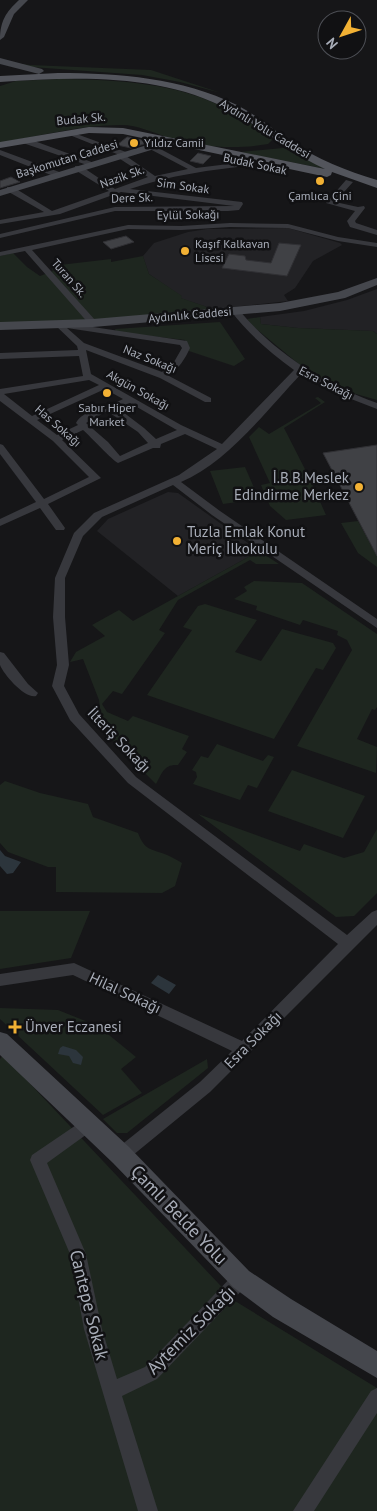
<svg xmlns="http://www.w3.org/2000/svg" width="377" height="1511" font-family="'PT Sans',sans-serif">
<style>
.built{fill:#222225}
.green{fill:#1e261f}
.water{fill:#2c353c}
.building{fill:#404145;stroke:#303034}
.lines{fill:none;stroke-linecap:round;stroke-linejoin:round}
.street{fill:#37383d;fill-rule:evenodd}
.secondary{fill:#45474d;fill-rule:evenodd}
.primary{fill:#53555c;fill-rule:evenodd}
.poi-dot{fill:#f2b134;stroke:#111113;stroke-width:2}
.labels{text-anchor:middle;stroke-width:5;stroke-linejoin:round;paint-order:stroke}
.far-street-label{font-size:12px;fill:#a8adb8;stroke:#111113}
.far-poi-label{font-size:12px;fill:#a8adb8;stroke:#111113;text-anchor:start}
.poi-label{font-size:15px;fill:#a8adb8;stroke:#111113;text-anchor:start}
.street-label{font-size:15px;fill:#a8adb8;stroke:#111113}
.near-street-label{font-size:18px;fill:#a8adb8;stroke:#111113}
</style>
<rect width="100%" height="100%" fill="#161618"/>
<path class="built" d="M288,228L340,243L342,245L313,261L295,288L284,295L288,301L213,309L180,298L181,296L149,274L143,256L154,243L188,232L207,229Z
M377,289V334L373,331L298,328L261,324L260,317L304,311L347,300Z
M168,492L178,493L259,551L178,596L97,531L108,519Z"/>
<path class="green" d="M6,62L30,65L151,70L221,93L180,82L142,75L31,67Z
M59,79C117,80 177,82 229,110C242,117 255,126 267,135L272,140L268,144C232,150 204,147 169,138C154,133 138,125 121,125C81,125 39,136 0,143V86L16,81Z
M283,148L287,149L326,169L240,152Z
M13,253L27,267L40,276L53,271L51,266L111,259V262L143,256L149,274L182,296L181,298L213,309L58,323L0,322V256Z
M260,317L261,324L298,328L373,331L377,334V400L349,392L306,370L254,327L247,319Z
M220,322L245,359L234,366L189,351L185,340L116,332L115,329Z
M318,397L325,402L284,428L310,479L326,515L286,520L270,506L261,485L270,483L249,437L259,427L269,434L321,403L315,398Z
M245,467L259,499L223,504L210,471Z
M358,521L372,547H377V567L358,553L341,523Z
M259,551L279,564H256L250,560L178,600L159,630L165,633L122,694L113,691L102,704L107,712L128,721L133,716L189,736L182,749L187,752L178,765C164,764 162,773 156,784L103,731L99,700L83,659L70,662L76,652L105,636L92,625L119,610L133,621Z
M254,581L302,583L377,634V707L375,710L372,709L357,739L377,747L376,773L297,746L352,650L347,640L337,635L338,631L303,620L300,625L256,610L257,606L234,599L247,591L244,587Z
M205,604L257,620L235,652L261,661L282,629L333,643L336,648L323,670L316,668L274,739L147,695L192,630L183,627L198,606Z
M217,744L263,761L268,755L274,757L257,788L248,785L240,800L193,784L197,777L196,772L192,770L201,756L208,758Z
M292,770L365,796L343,838L268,811Z
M5,781L40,793L88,804L93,817L138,833C145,851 150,848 167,855C172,857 177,860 182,863L175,886L162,893L56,892V867H48L8,852L0,843V785Z
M198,814L300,851L304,844L344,858L364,852L377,829V893L354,916L336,917Z
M0,911H90L71,958L0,969Z
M0,1008L58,1010L98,1026L136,1057L121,1069L142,1093L103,1115L0,1019Z
M3,1055L235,1301L377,1388V1511H0V1059Z
M207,1059L208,1068L127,1133H117L103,1119Z"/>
<path class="water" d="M0,850L5,856L21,862L13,873L7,874L0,866Z
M158,975L176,985L169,994L151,983Z
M63,1046L76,1050L83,1057L81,1065L73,1063L69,1056L58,1054L60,1048Z"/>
<path class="building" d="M127,137H128L150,142L131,148L117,145Z
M198,153L211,156L203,164L190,161Z
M11,177L20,182L0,188V181Z
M126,236L134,242L111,249L103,242Z
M279,243L301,245L287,276L222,268L229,254L245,256L246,260L271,263Z
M377,445V556L323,453Z"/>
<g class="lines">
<path class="street" d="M67,132H71L126,152V156L155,176L188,169L148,148L147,146L151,144L196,168L253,161L257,163L253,165C211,170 170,175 130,189L242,202L243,204L239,210L228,211H115L0,238V234L115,207L234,206L121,192L60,214L0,224V220L44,212L7,191V187H13L52,211L109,191L75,170V166H81L115,189L148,177L117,157V154L67,134Z
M23,139H29L97,164L90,166L23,143Z
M0,150L62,173L63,175L56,177L0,155Z
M346,180L353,182L335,202L358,207L364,206L365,208L355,221L356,223L377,230V235L350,227L347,221L355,211L326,203Z
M230,223L288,224L338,237L377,243V247L338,241L288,228L230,227L181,230L128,229L32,250L96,321L97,323L93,326L90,325L25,251L0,256V252L128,225L181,226Z
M235,308L238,309C276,354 322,383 377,403V409L333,392L301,374C267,410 227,463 181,482L220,511L377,619V628L212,515L173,485L102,517L83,536L65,578V617L69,665L64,686L79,714L136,777L347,935L372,912L377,910V925L210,1092L127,1160L121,1163L115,1160L113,1155L115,1150L200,1082L232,1051L73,975L0,986V974L74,963L242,1041L338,944L128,783L70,720L52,686L57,665L53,617L55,578L74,533L94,513L179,475L217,449L185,434L161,444L160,448H153L118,463C113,461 90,436 83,430L62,440L101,478L48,504L65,528L64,530H56L40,508L0,526V519L36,502L0,454V444L3,445L44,499L89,477L53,441L0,401V389L83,376L79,356L0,359V353L78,350L77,346L55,325L59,322L187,341L190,348C185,359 179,368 169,376L211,398V402H205L160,378L86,350L91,374L181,425L222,444L294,370C271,353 249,335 231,311ZM67,328L180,345L182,348L174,362L162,372L84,343ZM89,380L99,385L32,416L4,394ZM105,389L123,399C111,406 82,410 76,423L78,425L57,435L37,420ZM130,403L175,429L177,430L156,439L144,428L119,409ZM107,411L138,432L148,443L120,456L108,442L86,423Z
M0,652L4,653L28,684L38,693L36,696C25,699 4,675 0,665C0,661 0,656 0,652Z
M88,1117L94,1119L96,1124L94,1129L47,1163L86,1254L102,1329L117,1379L145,1367L235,1273L241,1270L247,1273L250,1279L247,1285L157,1379L122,1396L158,1511H138L84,1329L70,1254L30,1160L32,1155Z
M377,1388V1413L314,1511H293L371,1391Z"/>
<path class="secondary" d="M19,0H28L14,14L4,37L0,40C0,21 6,12 19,0Z
M0,58L42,69L44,71L39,74L0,64Z
M170,138L174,139V143L0,196V190Z
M377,278V285L345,298L280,311L93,327L0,330V322L93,319L280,303L338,292Z
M0,1032L7,1034L129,1147L249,1271L291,1299L377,1351V1378L273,1317L233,1287L113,1163L0,1055Z"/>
<path class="primary" d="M58,73C120,73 181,78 237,105C256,115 273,129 290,141C317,159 347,171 377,180V188L332,172L331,175L327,177L123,134L89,133L0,148V142L89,127L123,128L325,169C290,153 264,129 231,111C162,73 76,77 0,82V76Z"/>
</g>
<g class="poi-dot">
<circle cx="134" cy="143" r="5"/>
<circle cx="320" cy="181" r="5"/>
<circle cx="185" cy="251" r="5"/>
<circle cx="107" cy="393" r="5"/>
<circle cx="359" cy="487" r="5"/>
<circle cx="177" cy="541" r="5"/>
<path d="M12.5 1019.5h5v5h5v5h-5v5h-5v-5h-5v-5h5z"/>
</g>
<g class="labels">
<g class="far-street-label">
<text transform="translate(81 119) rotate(-5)" y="4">Budak Sk.</text>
<text transform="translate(265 129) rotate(31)" y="4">Aydınlı Yolu Caddesi</text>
<text transform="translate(67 159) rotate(-17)" y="4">Başkomutan Caddesi</text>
<text transform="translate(255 164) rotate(12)" y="4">Budak Sokak</text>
<text transform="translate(122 177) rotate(-20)" y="4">Nazik Sk.</text>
<text transform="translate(183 186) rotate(8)" y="4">Sim Sokak</text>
<text transform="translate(132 198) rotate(-2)" y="4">Dere Sk.</text>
<text transform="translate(188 215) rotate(-1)" y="4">Eylül Sokağı</text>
<text transform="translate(69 278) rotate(49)" y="4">Turan Sk.</text>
<text transform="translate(190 315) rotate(-5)" y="4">Aydınlık Caddesi</text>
<text transform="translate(150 359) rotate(22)" y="4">Naz Sokağı</text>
<text transform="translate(326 383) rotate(27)" y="4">Esra Sokağı</text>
<text transform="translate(138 390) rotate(29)" y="4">Akgün Sokağı</text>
<text transform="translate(58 426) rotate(41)" y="4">Has Sokağı</text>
</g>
<g class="far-poi-label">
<text x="144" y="147">Yıldız Camii</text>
<text x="320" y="200" text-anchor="middle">Çamlıca Çini</text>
<text x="195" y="248">Kaşıf Kalkavan<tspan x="195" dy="14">Lisesi</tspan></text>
<text x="107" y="412" text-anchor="middle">Sabır Hiper<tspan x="107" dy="14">Market</tspan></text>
</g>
<g class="poi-label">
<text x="349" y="483" text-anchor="end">İ.B.B.Meslek<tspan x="349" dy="17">Edindirme Merkez</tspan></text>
<text x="187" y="537">Tuzla Emlak Konut<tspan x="187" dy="17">Meriç İlkokulu</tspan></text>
<text x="25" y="1032">Ünver Eczanesi</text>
</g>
<g class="street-label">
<text transform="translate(119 740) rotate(46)" y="5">İlteriş Sokağı</text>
<text transform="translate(125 993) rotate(25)" y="5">Hilal Sokağı</text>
<text transform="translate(253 1040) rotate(-45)" y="5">Esra Sokağı</text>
</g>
<g class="near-street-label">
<text transform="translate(179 1215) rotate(46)" y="6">Çamlı Belde Yolu</text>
<text transform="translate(89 1305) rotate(76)" y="6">Cantepe Sokak</text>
<text transform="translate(191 1330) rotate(-45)" y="6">Aytemiz Sokağı</text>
</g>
</g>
<g transform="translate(342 35) rotate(230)"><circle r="24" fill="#111113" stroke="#4d4f55"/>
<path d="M0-4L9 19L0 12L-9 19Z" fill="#f2b134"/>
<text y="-8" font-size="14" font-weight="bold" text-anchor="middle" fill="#a8adb8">N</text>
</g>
</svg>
